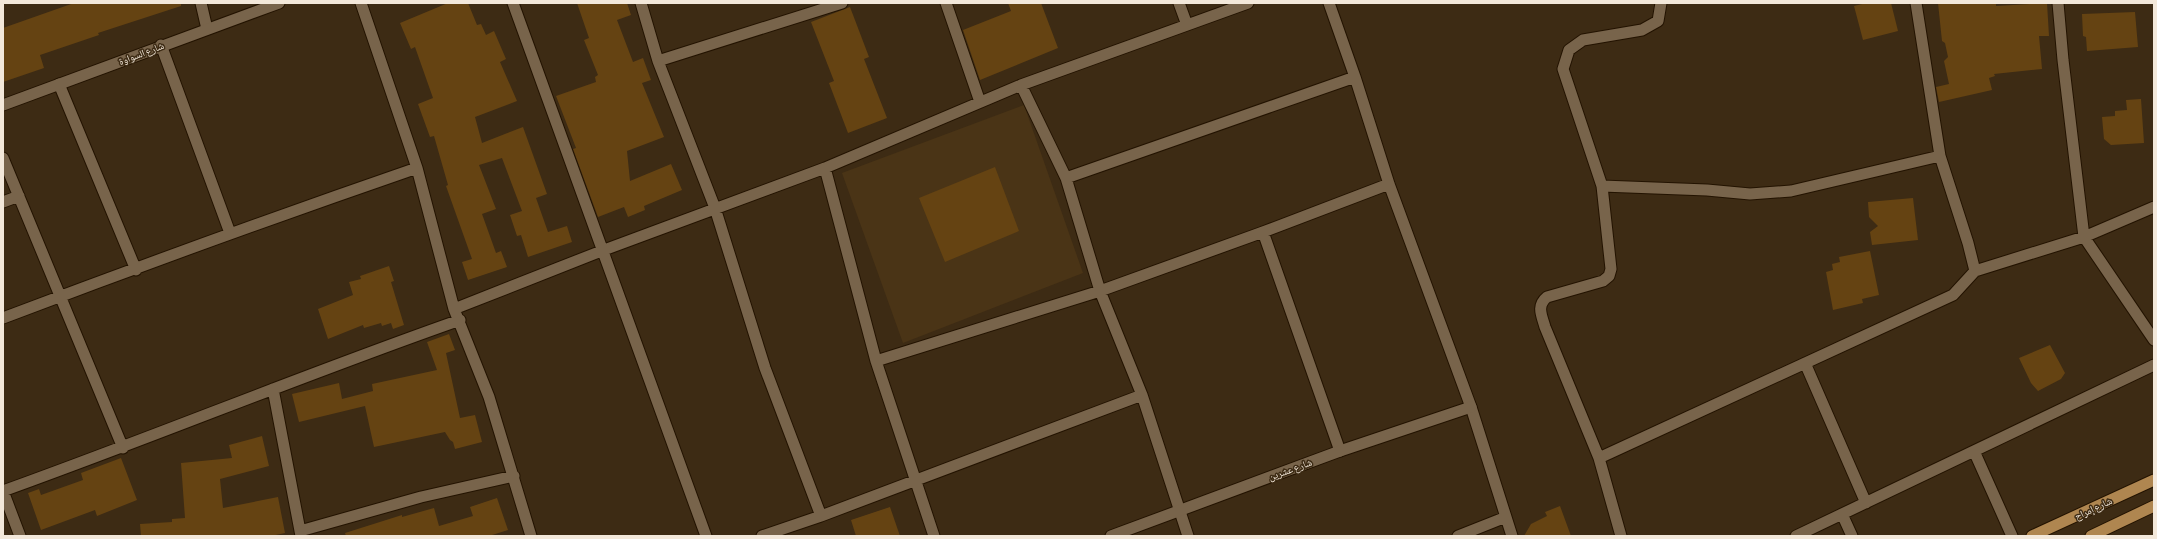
<svg xmlns="http://www.w3.org/2000/svg" width="2157" height="539" font-family="'Asap Condensed','Noto Naskh Arabic',sans-serif">
<style>
.built{fill:#4a3416}
.building{fill:#654312}
.lines{fill:none;stroke-linecap:round;stroke-linejoin:round}
.minor-casing{stroke:#231300;stroke-width:13}
.tertiary-casing{stroke:#231300;stroke-width:13}
.primary-casing{stroke:#231300;stroke-width:13}
.minor{stroke:#78644b;stroke-width:11}
.tertiary{stroke:#78644b;stroke-width:11}
.primary{stroke:#af8650;stroke-width:11}
.labels{text-anchor:middle;stroke-width:3;stroke-linejoin:round;paint-order:stroke}
.street-label{font-size:10px;fill:#f3e8da;stroke:#3d2b14}
</style>
<rect width="100%" height="100%" fill="#3d2b14"/>
<path class="built" d="M1024,105L1083,273L903,343L842,173Z"/>
<path class="building" d="M74,3H181V6L98,33L99,35L40,55L44,68L3,82V28Z
M448,3H468L477,25L481,24L486,35L494,31L506,59L500,62L517,101L475,117L482,143L523,127L547,194L536,198L548,232L567,226L572,242L528,257L521,235L517,236L510,215L522,211L502,158L479,165L496,209L482,214L496,253L501,251L507,267L468,280L462,262L472,259L446,186L448,185L434,136L430,137L418,104L433,98L415,47L411,49L400,23Z
M577,3H627L631,15L617,20L633,62L643,58L651,80L642,83L664,137L627,151L630,181L671,164L682,190L644,206L645,210L628,217L624,207L598,217L573,149L576,148L556,96L596,82L595,77L598,75L584,40L589,38Z
M1008,3H1041L1058,48L980,80L963,30L1011,11Z
M1866,3H1891L1898,31L1863,40L1854,6Z
M1938,3H1996V6L2047,3L2049,36H2039L2042,69L1994,74L1995,76L1989,78L1992,90L1939,102L1936,87L1949,84L1944,61L1948,57L1945,43L1942,41Z
M850,7L869,57L864,59L887,118L848,133L829,83L834,81L811,22Z
M2135,12L2138,47L2087,51L2086,37L2083,36L2082,14Z
M2141,99L2144,143L2111,145L2104,139L2102,117L2115,116V111L2127,110L2126,100Z
M995,167L1019,231L945,262L919,198Z
M1913,198L1918,240L1872,245L1870,232L1878,226L1869,217L1868,202Z
M1870,251L1879,295L1862,299L1863,303L1833,310L1826,272L1833,270L1832,264L1840,262L1839,257Z
M389,266L394,281L391,282L404,325L393,329L391,323L382,326L381,323L364,328L363,325L328,339L318,309L353,295L349,282L361,279L360,276Z
M449,334L455,350L446,353L460,418L475,415L482,442L455,449L453,442L450,440L445,432L374,447L365,406L299,422L292,394L339,383L342,399L373,391L372,384L437,370L427,342Z
M2050,345L2065,373L2061,379L2038,391L2031,383L2019,358Z
M262,436L269,466L220,479L223,508L278,497L285,533L271,536H141L140,524L172,522V519L185,518L181,463L232,458L229,445Z
M121,458L137,500L97,516L95,510L41,530L28,493L39,489L41,495L83,480L81,473Z
M497,498L508,530L489,536H346L345,533L402,515V517L434,508L439,526L473,516L470,507Z
M1560,506L1571,536H1524L1531,524L1547,516L1545,512Z
M890,507L900,536H856L851,520Z"/>
<g class="lines">
<g class="minor-casing">
<path id="minor" d="M201,3L207,29
M361,3L417,168L454,309L489,397L531,536
M513,3L706,536
M641,3L658,61L715,208L765,368L821,516
M946,3L980,102
M1179,3L1187,25
M1329,3L1355,77L1389,184L1471,407L1512,536
M1916,3L1940,156L1968,243L1975,271
M2058,3L2063,60L2084,237L2154,340
M161,45L230,233
M658,61L842,3
M59,84L136,270
M1021,85L1066,178L1100,291L1142,395L1188,536
M3,158L123,448
M825,168L876,361L934,536
M1066,178L1355,77
M1602,186L1707,190L1750,194L1791,191L1940,156
M3,202L19,196
M1263,232L1340,451
M454,309L604,250L825,168L1021,85L1248,3
M3,318C140,266 278,216 417,168
M876,361L1100,291L1263,232L1389,184
M1805,363L1866,503
M273,389L301,536
M1974,451L2012,536
M1599,458L1545,327C1542,316 1536,306 1547,297L1603,281L1609,276L1611,269L1602,186L1563,69L1569,50L1583,40L1642,30L1658,21L1661,3
M3,491C156,436 306,374 460,320
M3,491L20,536
M1842,514L1852,536
M300,531L421,497L514,476
M762,536L821,516L1142,395
M1458,536L1506,517
M1621,536L1599,458L1953,295L1975,271L2084,237L2154,207
M1796,536L2154,365"/>
</g>
<g class="tertiary-casing">
<path id="tertiary" d="M3,105L279,3
M1111,536L1340,451L1471,407"/>
</g>
<g class="primary-casing">
<path id="primary" d="M2032,536L2154,480
M2091,536L2154,506"/>
</g>
<use href="#minor" class="minor"/>
<use href="#tertiary" class="tertiary"/>
<use href="#primary" class="primary"/>
</g>
<g class="labels">
<g class="street-label">
<text transform="translate(141 53) rotate(-21)" y="4">شارع السواوة</text>
<text transform="translate(1290 469) rotate(-20)" y="4">شارع عشرين</text>
<text transform="translate(2093 508) rotate(-25)" y="4">شارع إمراح</text>
</g>
</g>
<rect width="2157" height="539" fill="none" stroke="#f3e8da" stroke-width="8"/>
</svg>
